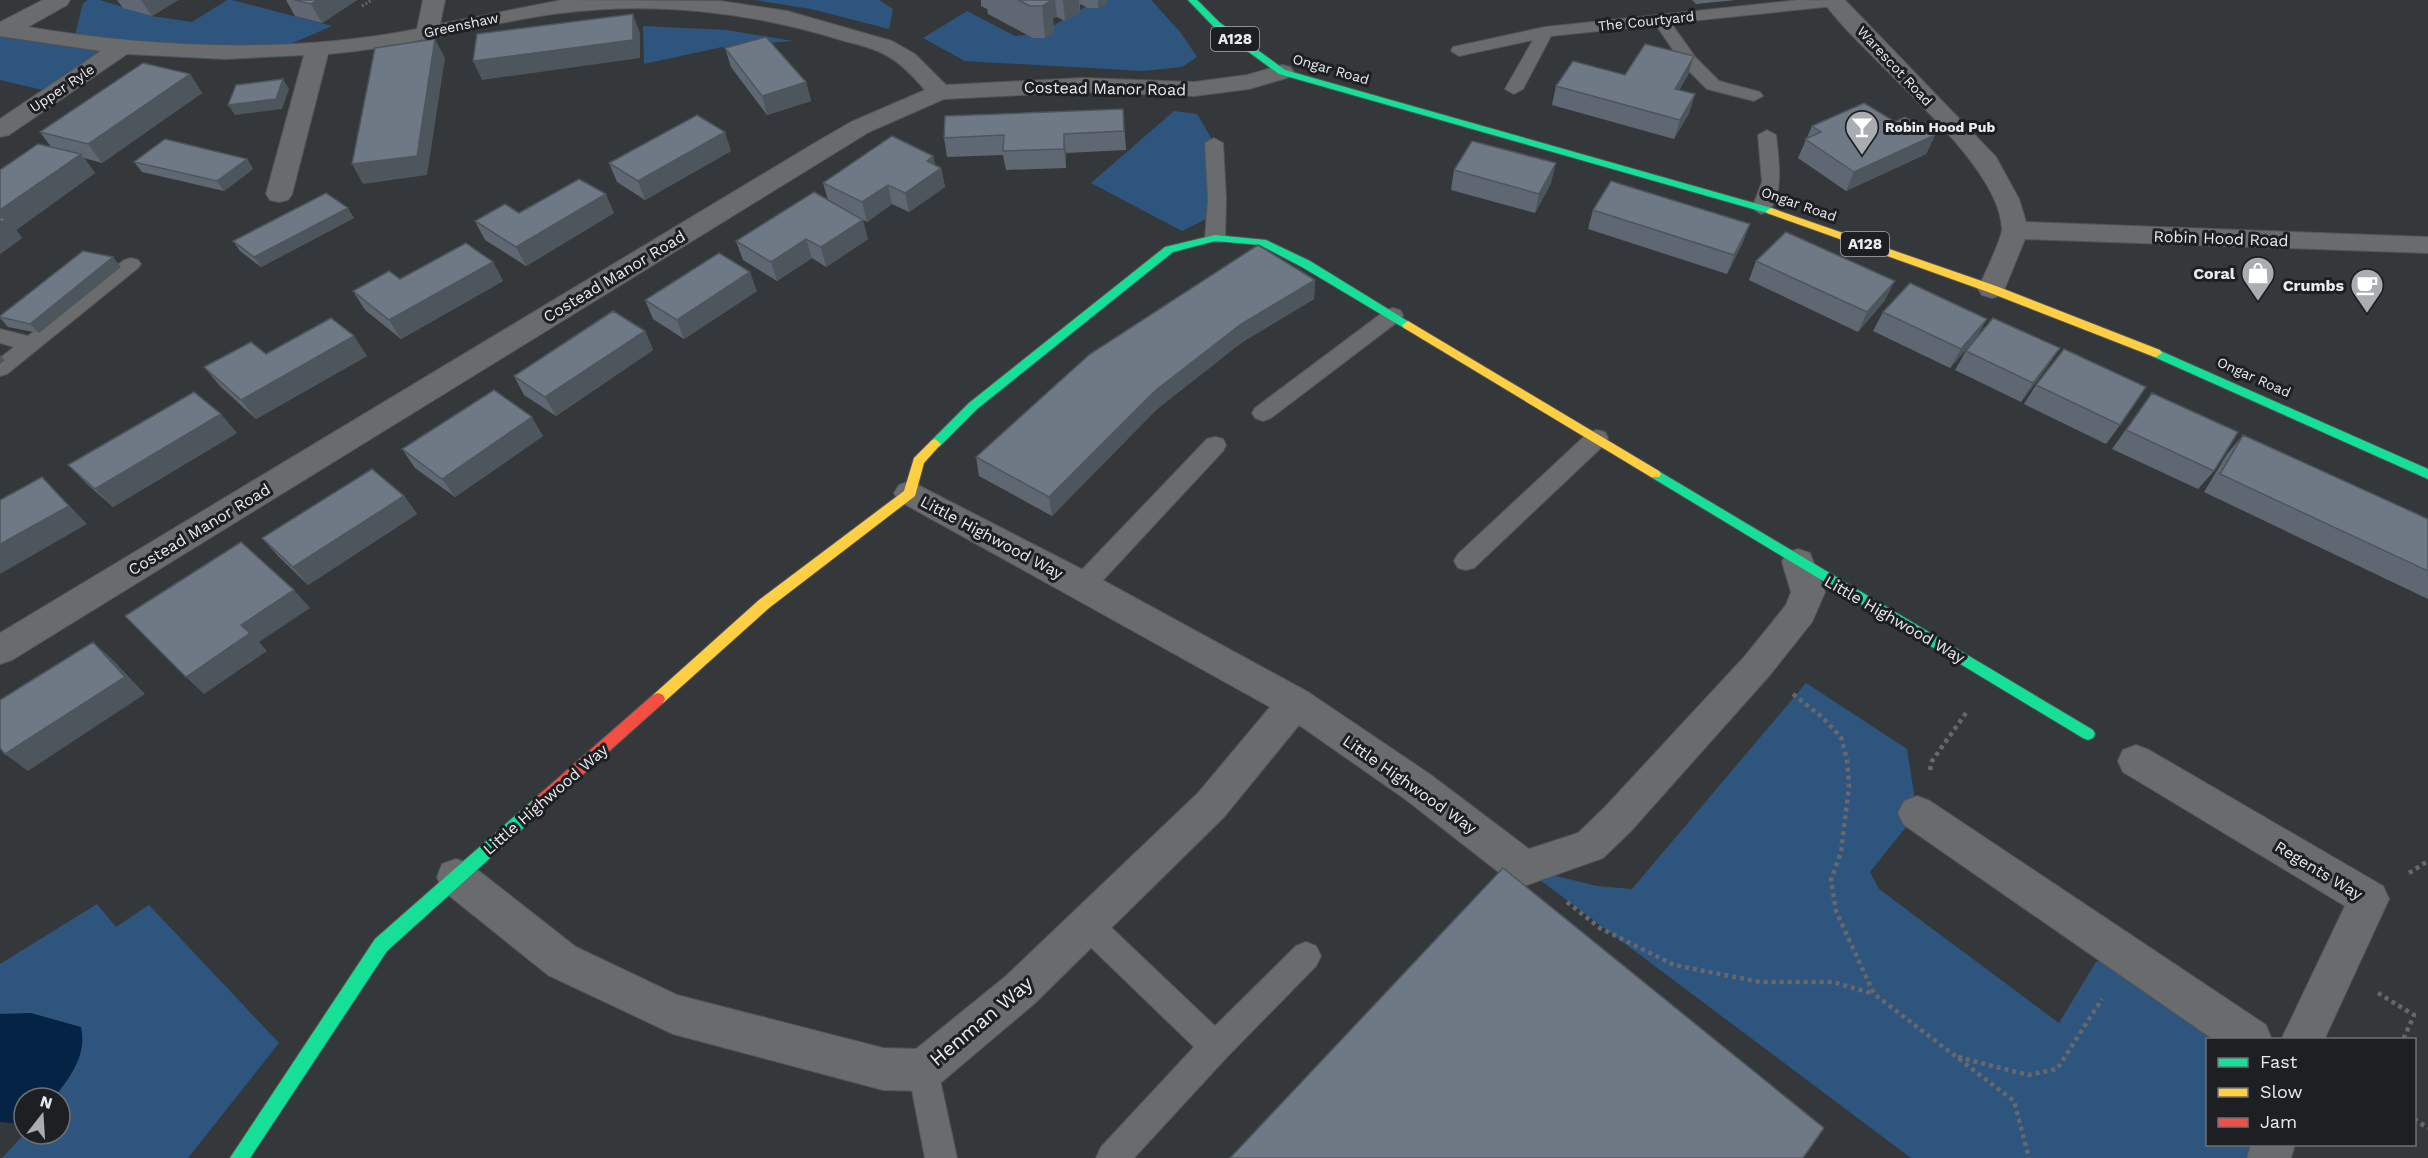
<svg xmlns="http://www.w3.org/2000/svg" width="2428" height="1158" font-family="'Work Sans',sans-serif">
<style>
.green{fill:#2e557e}
.water{fill:#052445}
.lines{fill:none;stroke-linecap:round;stroke-linejoin:round}
.lane-casing{stroke:#525458;stroke-width:2}
.street-casing{stroke:#525458;stroke-width:2}
.fast-casing{stroke:#525458;stroke-width:2}
.slow-casing{stroke:#525458;stroke-width:2}
.jam-casing{stroke:#525458;stroke-width:2}
.path-far1{stroke:#66686b;stroke-width:3;stroke-dasharray:2 2;stroke-linecap:butt}
.path{stroke:#66686b;stroke-width:4.5;stroke-dasharray:4 4;stroke-linecap:butt}
.lane{fill:#6a6b6d;fill-rule:evenodd}
.street{fill:#6a6b6d;fill-rule:evenodd}
.fast{fill:#16e098;fill-rule:evenodd}
.slow{fill:#ffcf43;fill-rule:evenodd}
.jam{fill:#f24e42;fill-rule:evenodd}
.wall{fill:#5f6872}
.shaded-wall{fill:#4d555d}
.building{fill:#6e7985;stroke:#4d555d;stroke-width:1.5}
.labels{text-anchor:middle;stroke-width:6;stroke-linejoin:round;paint-order:stroke}
.far-street-label{font-size:14px;fill:#e8ebef;stroke:#1d1f22}
.far-poi-label{font-size:14px;font-weight:bold;fill:#e8ebef;stroke:#1d1f22;text-anchor:start}
.shield{fill:#1d1f22;stroke:#abaeb2;stroke-width:1.5}
.shield-label{font-size:15px;font-weight:bold;fill:#e8ebef}
.street-label{font-size:16px;fill:#e8ebef;stroke:#1d1f22}
.poi-label{font-size:16px;font-weight:bold;fill:#e8ebef;stroke:#1d1f22;text-anchor:end}
.near-street-label{font-size:20px;fill:#e8ebef;stroke:#1d1f22}
</style>
<rect width="100%" height="100%" fill="#35383b"/>
<path class="green" d="M88,0H100L152,16L192,22L227,0H232L332,26L276,50L123,46L56,93L0,80V29L74,39L83,3Z
M755,0H879L893,9L889,29L811,9Z
M1097,0H1151L1181,33L1197,57L1182,67L1143,71L965,61L923,38L967,11L1015,36L1041,33Z
M643,26L727,30L793,41L722,47L644,64Z
M1174,111L1197,114L1214,143L1216,214L1182,231L1091,183Z
M1806,683L1907,749L1917,813L1870,872L1879,889L2059,1023L2096,962L2127,956L2251,1039L2208,1040V1144L2273,1145L2269,1158H1911L1524,868L1597,886L1632,889Z
M97,904L116,927L149,905L279,1043L188,1158H2L24,1134H60V1098H54L71,1075L0,1014V964Z"/>
<path class="water" d="M31,1013L81,1027C87,1056 71,1075 54,1098H24V1124L0,1122V1014Z"/>
<g class="lines">
<g class="lane-casing">
<path id="lane" d="M1799,0L1842,1L1834,6L1671,23L1696,58L1719,81L1760,92L1763,96L1754,101L1707,89L1684,66L1656,25L1551,36L1523,89L1514,94L1505,89L1533,40L1459,56L1451,51L1453,47L1545,27Z
M1767,130L1776,135C1778,155 1787,207 1761,214L1752,208L1762,182L1758,135Z
M1214,138L1223,143L1226,199L1225,238L1222,242H1208L1205,238L1208,199L1205,143Z
M131,258L138,260L141,264L138,268L7,374L0,376V358L14,347L0,343V329L28,336L124,260Z
M1393,308L1400,310L1403,315L1400,320L1271,418L1263,421L1255,418L1252,413L1255,408L1386,310Z
M1597,430L1605,432L1608,438L1605,444L1474,568L1466,570L1458,568L1454,561L1458,554L1589,432Z
M1215,437L1223,439L1226,445L1223,451L1092,592L1083,595L1074,592L1071,585L1074,578L1207,439Z
M1087,910L1097,914L1215,1026L1296,946L1306,942L1316,946L1321,956L1316,966L1226,1058L1134,1158H1096L1101,1147L1194,1047L1077,934L1073,924L1077,914Z
M923,1055L934,1059L938,1070L957,1158H925L908,1070L912,1059Z"/>
</g>
<g class="street-casing">
<path id="street" d="M43,0H70L67,5L28,27C153,48 291,54 417,29L423,0H445L440,24L562,0L720,1L787,11L892,41L915,54L946,85L1082,78L1194,82L1247,75L1282,65L1290,67L1294,72L1290,77L1249,89L1194,96L1082,92L944,99L869,132L12,660L0,664V633L813,144L851,122L925,90C913,76 900,62 884,54C871,47 855,44 841,40C752,12 654,1 561,13C482,23 407,48 328,54L292,194L288,200L279,202L270,200L266,194L304,55L225,59L127,54L9,135L0,137V119L101,51L0,36V22Z
M1822,0H1845L1996,157L2019,199L2026,222L2428,237V253L2025,239L2002,295L1992,298L1982,295L1978,289C1983,277 2002,239 2002,229C2000,159 1863,59 1822,0Z
M910,481L1095,576L1308,692L1431,775L1529,849L1578,833L1605,807L1745,656L1786,605L1791,592L1782,562L1786,553L1798,549L1810,553L1825,592L1812,622L1769,676L1631,831L1603,858L1524,886L1510,881L1405,799L1299,725L1224,817L1034,1004L938,1085L923,1091L883,1090L673,1034L548,975L442,890L437,877L442,864L456,859L470,864L576,947L677,995L883,1048L916,1049L1006,976L1198,793L1270,707L899,501L894,493L899,485Z
M2136,745L2149,750L2383,886L2389,899L2324,1040H2281L2345,906L2123,772L2118,761L2123,750Z
M1917,796L1930,801L2266,1025L2272,1040H2214L1904,825L1898,813L1904,801Z
M2251,1144H2295L2291,1158H2247Z"/>
</g>
<g class="fast-casing">
<path id="fast" d="M1188,0H1197L1219,22L1285,70L1775,209L1776,211L1771,214L1767,213L1279,74L1213,26Z
M1215,235L1266,240L1310,261L1414,325L1408,329L1404,328L1302,267L1260,245L1215,241L1173,252L977,409L939,447H931L929,444L931,441L969,403L1165,247Z
M2156,349L2428,469V479L2152,356L2150,353Z
M1655,469L2093,730L2095,734L2093,738L2088,740L2083,738L1651,477L1649,474L1651,471Z
M537,799L542,801L545,806L542,811L387,951L250,1158H230L375,939L532,801Z"/>
</g>
<g class="slow-casing">
<path id="slow" d="M1771,208L1996,286L2160,350L2162,353L2156,357L2152,356L1988,292L1767,213L1766,211Z
M1408,321L1659,471L1661,474L1659,477H1651L1404,328L1402,325Z
M935,439L941,444L924,463L915,496L769,608L663,703L658,705L653,703L651,699L653,695L759,600L904,491L914,458L931,441Z"/>
</g>
<g class="jam-casing">
<path id="jam" d="M658,693L663,695L665,699L663,703L542,811L537,813L532,811L529,806L532,801L653,695Z"/>
</g>
<path class="path-far1" d="M362,6L372,0"/>
<path class="path" d="M1793,694L1822,717L1841,737L1847,760L1849,786L1841,852L1831,880L1836,911L1874,994L2014,1101L2029,1158
M1930,770L1932,761L1966,713
M2409,873L2428,861
M1567,902L1600,928L1674,965L1760,982H1833L1874,994
M2378,993L2414,1015L2403,1040
M1958,1057L2028,1075L2057,1069L2102,999
M2414,1119L2428,1128"/>
<use href="#lane" class="lane"/>
<use href="#street" class="street"/>
<use href="#fast" class="fast"/>
<use href="#slow" class="slow"/>
<use href="#jam" class="jam"/>
</g>
<path class="wall" d="M117,0H178L152,16L123,8Z
M286,0H357L322,23L295,16Z
M981,0H1107V4L1098,8H1088L1080,4V13L1065,21L1057,17L1053,18L1054,33L1045,38H1033L988,14L987,9L981,6Z
M1692,0H1736L1696,4Z
M725,48L806,82L811,101L767,115L731,67Z
M1694,56L1688,75L1679,90L1695,94L1689,113L1674,139L1552,105L1556,86L1625,75Z
M190,74L202,93L102,163L84,158L95,173L16,230L22,238L0,254L52,148L40,132Z
M1123,109L1126,150L1066,153V168L1006,170L1003,155L947,157L944,138Z
M1895,122L1935,135L1926,154L1846,191L1798,158L1812,126Z
M731,151L645,200L617,182L609,163Z
M933,156L935,165L941,168L945,187L909,212L892,204L867,222L855,215L868,239L826,267L812,258L777,281L743,260L736,241L828,200L823,183Z
M247,159L253,169L224,191L142,172L134,162Z
M1454,170L1551,183L1535,213L1451,190Z
M1593,210L1750,224L1742,244L1727,274L1588,229Z
M519,213H614L526,266L485,240L475,221Z
M354,218L261,267L240,251L233,241Z
M1756,261L1885,300L1858,332L1749,280Z
M493,262L503,281L401,339L365,310L353,291L400,279Z
M121,267L39,333L8,327L0,318V316Z
M1315,280L1314,299L1241,343L1157,409L1052,516L979,476L976,457Z
M757,291L684,339L653,319L645,300Z
M1883,312L1987,319L1976,338L1950,368L1873,331Z
M645,331L653,350L556,416L524,395L514,376Z
M2060,348L2047,367L2021,402L1955,370L1966,351Z
M266,354L367,356L256,419L220,386L204,367Z
M2036,385L2120,425L2106,444L2024,404Z
M2152,393L2214,471L2198,489L2112,449Z
M237,433L113,507L87,484L68,465Z
M2243,435L2428,519V599L2204,492L2227,454Z
M543,436L455,497L415,468L402,449Z
M404,496L417,514L308,585L278,556L262,538Z"/>
<path class="shaded-wall" d="M141,0H178L152,16Z
M318,0H357L322,23L311,4Z
M1040,0H1055L1057,17L1053,18L1054,33L1045,38L1042,6Z
M1063,0H1079L1080,13L1065,21Z
M1098,0H1107V4L1098,8Z
M633,14L640,33V58L482,80L473,61Z
M435,39L445,58L427,175L363,184L352,164Z
M1694,56L1688,75L1669,108L1675,89Z
M190,74L202,93L102,163L88,144Z
M283,79L289,89L282,109L235,115L228,105Z
M806,82L811,101L767,115L762,96Z
M1695,94L1689,113L1674,139L1680,120Z
M725,132L731,151L645,200L638,181Z
M1064,134L1066,153V168L1064,149Z
M1935,135L1926,154L1846,191L1854,172Z
M81,154L95,173L16,230L22,238L0,254V210Z
M933,156L936,171L941,168L945,187L909,212L905,193L927,161Z
M247,159L253,169L224,191L217,181Z
M1556,163L1551,183L1535,213L1539,194Z
M888,185L892,204L867,222L862,202Z
M606,194L614,213L526,266L516,247Z
M348,208L354,218L261,267L254,257Z
M863,220L868,239L826,267L821,247Z
M1750,224L1742,244L1727,274L1734,255Z
M806,239L812,258L777,281L771,262Z
M113,257L121,267L39,333L30,324Z
M493,262L503,281L401,339L389,320Z
M750,272L757,291L684,339L677,320Z
M1315,280L1314,299L1241,343L1157,409L1052,516L1049,497L1156,390L1241,324Z
M1895,281L1885,300L1858,332L1867,312Z
M1987,319L1976,338L1950,368L1961,349Z
M645,331L653,350L556,416L545,397Z
M354,336L367,356L256,419L241,400Z
M2060,348L2047,367L2021,402L2033,383Z
M0,355L5,360L0,364Z
M221,414L237,433L113,507L95,489Z
M532,417L543,436L455,497L442,479Z
M42,477L87,524L0,574V544Z
M404,496L417,514L308,585L293,567Z
M294,590L310,608L259,642L267,651L204,694L186,677L241,625Z
M93,642L113,660L145,694L28,771L5,754Z"/>
<path class="building" d="M294,0H318L311,4Z
M1018,0H1051V1L1042,6H1030Z
M633,14V40L473,61L477,34Z
M766,37L806,82L762,96L725,48Z
M435,39L417,156L352,164L375,48Z
M1645,44L1694,56L1675,89L1695,94L1680,120L1556,86L1573,61L1625,75Z
M143,63L190,74L88,144L40,132Z
M283,79L276,99L228,105L236,85Z
M1864,103L1895,122L1905,117L1935,135L1854,172L1805,139L1821,132L1812,126Z
M1123,109L1124,131L1064,134V149L1003,151L1004,135L944,138L945,116Z
M697,115L725,132L638,181L609,163Z
M892,136L933,156L927,161L941,168L905,193L888,185L862,202L823,183Z
M165,139L247,159L217,181L134,162Z
M1472,141L1556,163L1539,194L1454,170Z
M38,144L81,154L0,210V170Z
M579,179L606,194L516,247L475,221L505,204L519,213Z
M1611,181L1750,224L1734,255L1593,210Z
M814,192L863,220L821,247L806,239L771,262L736,241Z
M326,193L348,208L254,257L233,241Z
M0,217L6,219L0,223Z
M1786,232L1895,281L1867,312L1756,261Z
M466,243L493,262L389,320L353,291L389,271L400,279Z
M1258,245L1315,280L1241,324L1156,390L1049,497L976,457L1090,354Z
M83,251L113,257L30,324L0,317V316Z
M719,253L750,272L677,320L645,300Z
M1910,283L1987,319L1961,349L1883,312Z
M613,311L645,331L545,397L514,376Z
M331,318L354,336L241,400L204,367L251,342L266,354Z
M1993,318L2060,348L2033,383L1966,351Z
M2064,349L2146,387L2120,425L2036,385Z
M494,390L532,417L442,479L402,449Z
M194,392L221,414L95,489L68,465Z
M2152,393L2238,432L2214,471L2126,430Z
M2243,435L2428,519V571L2220,474Z
M372,469L404,496L293,567L262,538Z
M42,477L69,506L0,544V500Z
M241,542L294,590L241,625L250,633L186,677L125,616Z
M93,642L125,677L5,754L0,748V700Z
M1503,868L1824,1128L1803,1158H1230Z"/>
<defs>
<g id="bar-pin" transform="scale(1.725)"><path d="M0 17L-7.5 6A9.5 9.5 0 1 1 7.5 6Z" fill="#a9acb0" stroke="#1d1f22"/><path d="M-6-5H6L.8 .8V4.5H3.5V6h-7V4.5H-.8V.8Z" fill="#fff"/></g>
<g id="shop-pin" transform="scale(1.725)"><path d="M0 17L-7.5 6A9.5 9.5 0 1 1 7.5 6Z" fill="#a9acb0" stroke="#1d1f22"/><path d="M-5-2.5h2.3a2.7 3.5 0 0 1 5.4 0H5L5.5 6h-11ZM-1.5-2.5h3a1.5 2.3 0 0 0-3 0Z" fill="#fff"/></g>
<g id="cafe-pin" transform="scale(1.725)"><path d="M0 17L-7.5 6A9.5 9.5 0 1 1 7.5 6Z" fill="#a9acb0" stroke="#1d1f22"/><path d="M-5.5-4.5H6V0H3Q3 3.5 0 3.5H-2.5Q-5.5 3.5-5.5 0ZM3-3.2v2h1.7v-2ZM-6 4.5H4V6H-6Z" fill="#fff"/></g>
</defs>
<g fill-rule="evenodd">
<use href="#bar-pin" x="1862" y="127"/>
<use href="#shop-pin" x="2258" y="273"/>
<use href="#cafe-pin" x="2367" y="285"/>
</g>
<g class="labels">
<g class="far-street-label">
<text transform="translate(1646 21) rotate(-6)" y="5">The Courtyard</text>
<text transform="translate(461 25) rotate(-12)" y="5">Greenshaw</text>
<text transform="translate(1895 66) rotate(47)" y="5">Warescot Road</text>
<text transform="translate(1331 69) rotate(16)" y="5">Ongar Road</text>
<text transform="translate(62 88) rotate(-34)" y="5">Upper Ryle</text>
<text transform="translate(1799 204) rotate(19)" y="5">Ongar Road</text>
<text transform="translate(2254 377) rotate(24)" y="5">Ongar Road</text>
</g>
<g class="far-poi-label">
<text x="1885" y="132">Robin Hood Pub</text>
</g>
<g class="shield">
<rect x="1211" y="27" width="48" height="24" rx="4.5"/>
<rect x="1841" y="232" width="48" height="24" rx="4.5"/>
</g>
<g class="shield-label">
<text x="1235" y="44">A128</text>
<text x="1865" y="249">A128</text>
</g>
<g class="street-label">
<text transform="translate(1105 88) rotate(1)" y="6">Costead Manor Road</text>
<text transform="translate(2221 238) rotate(2)" y="6">Robin Hood Road</text>
<text transform="translate(614 276) rotate(-31)" y="6">Costead Manor Road</text>
<text transform="translate(199 529) rotate(-31)" y="6">Costead Manor Road</text>
<text transform="translate(992 537) rotate(28)" y="6">Little Highwood Way</text>
<text transform="translate(1895 619) rotate(30)" y="6">Little Highwood Way</text>
<text transform="translate(1410 784) rotate(35)" y="6">Little Highwood Way</text>
<text transform="translate(545 799) rotate(-41)" y="6">Little Highwood Way</text>
<text transform="translate(2319 870) rotate(31)" y="6">Regents Way</text>
</g>
<g class="poi-label">
<text x="2235" y="279">Coral</text>
<text x="2344" y="291">Crumbs</text>
</g>
<g class="near-street-label">
<text transform="translate(981 1021) rotate(-40)" y="7">Henman Way</text>
</g>
</g>
<rect x="2206" y="1038" width="210" height="108" fill="#1d1f22" stroke="#6e7174" stroke-width="1.5"/>
<rect x="2218" y="1058" width="30" height="9" fill="#16e098" stroke="#6e7174" stroke-width="1.5"/>
<text x="2260" y="1068" font-size="18" fill="#e8ebef">Fast</text>
<rect x="2218" y="1088" width="30" height="9" fill="#ffcf43" stroke="#6e7174" stroke-width="1.5"/>
<text x="2260" y="1098" font-size="18" fill="#e8ebef">Slow</text>
<rect x="2218" y="1118" width="30" height="9" fill="#f24e42" stroke="#6e7174" stroke-width="1.5"/>
<text x="2260" y="1128" font-size="18" fill="#e8ebef">Jam</text>
<g transform="translate(42 1116) rotate(17)"><circle r="28" fill="#1d1f22" stroke="#6e7174" stroke-width="1.5"/>
<path d="M0-4.5L10 22L0 15L-10 22Z" fill="#a9acb0"/>
<text y="-9" font-size="16" font-weight="bold" text-anchor="middle" fill="#e8ebef">N</text>
</g>
</svg>
